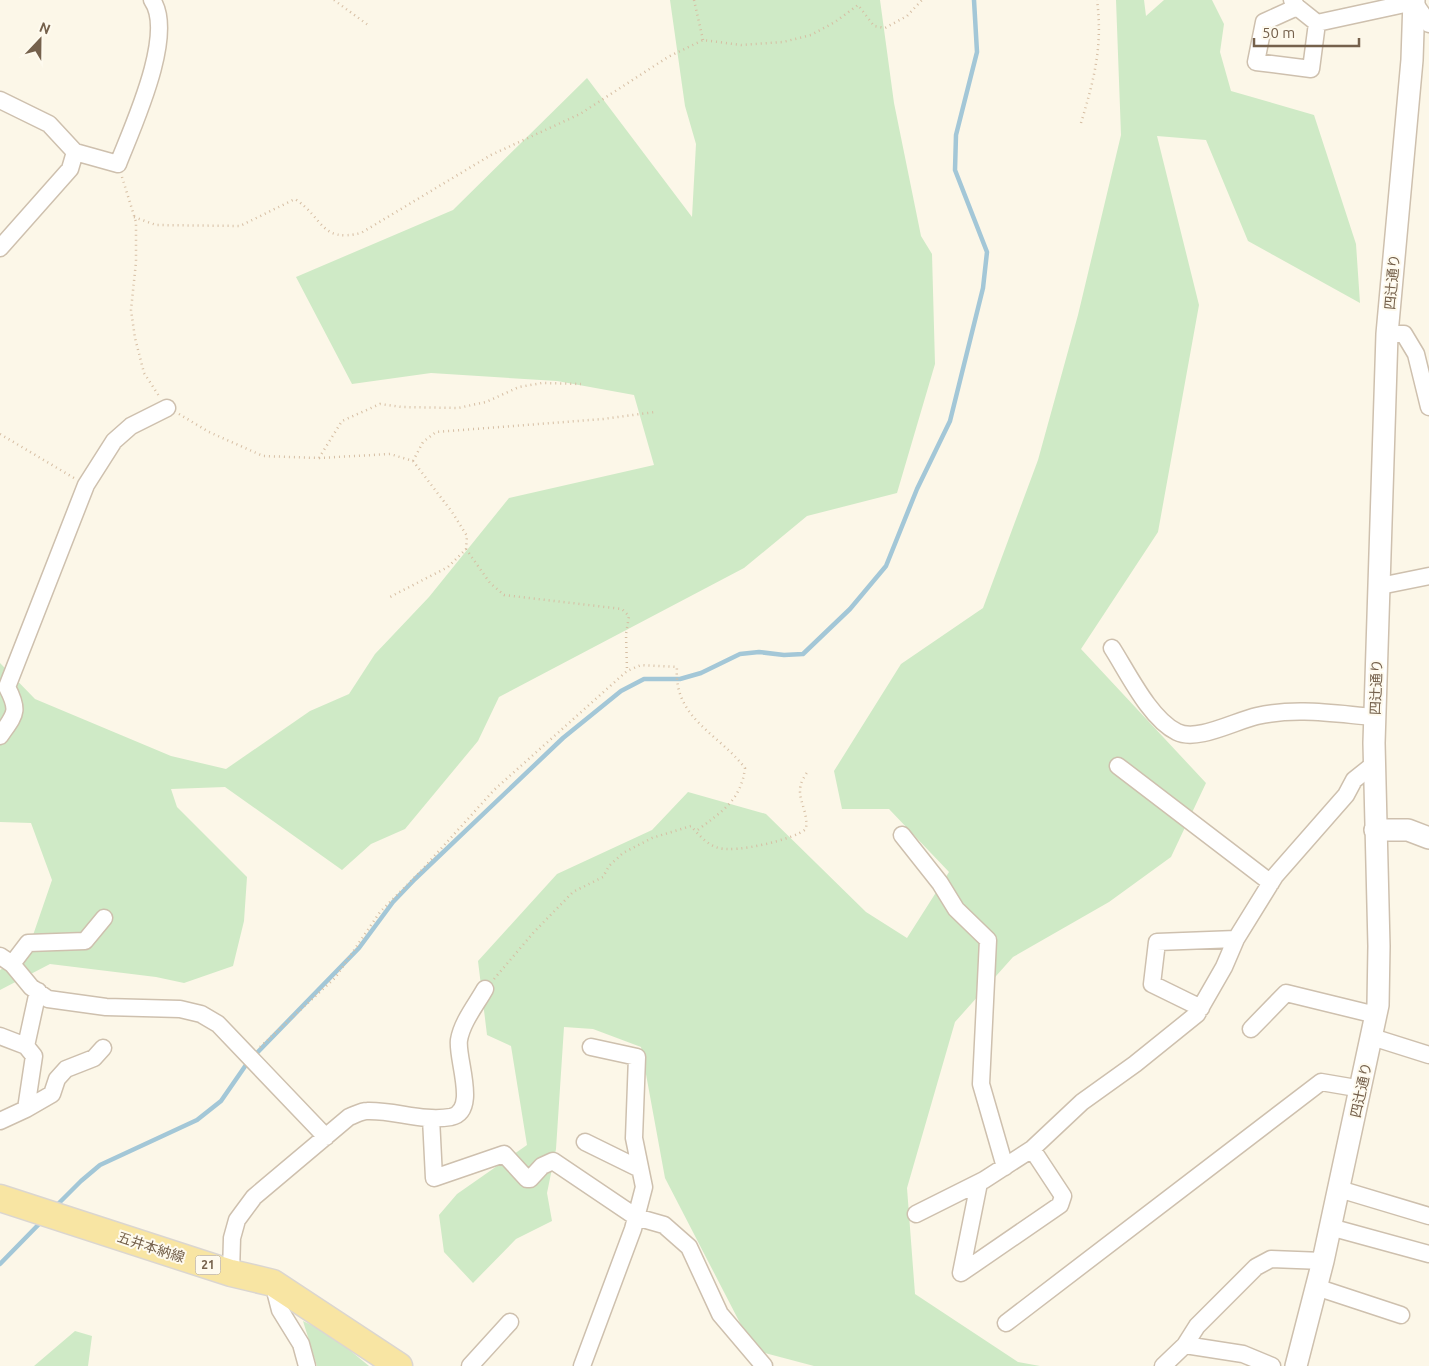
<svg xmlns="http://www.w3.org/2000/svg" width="1429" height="1366" font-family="Ubuntu,'Noto Sans JP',sans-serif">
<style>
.green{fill:#cfeac6}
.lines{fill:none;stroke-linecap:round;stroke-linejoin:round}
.stream{stroke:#a3c7d7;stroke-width:4.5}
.minor-casing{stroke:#cec0ae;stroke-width:19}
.tertiary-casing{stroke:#cec0ae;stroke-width:24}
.primary-casing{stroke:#dbd6d0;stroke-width:29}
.path{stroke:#d6bea3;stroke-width:2.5;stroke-dasharray:1 4;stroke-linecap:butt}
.minor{stroke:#fff;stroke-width:16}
.tertiary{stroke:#fff;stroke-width:21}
.primary{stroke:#f8e5a3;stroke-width:26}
.labels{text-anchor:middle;stroke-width:4;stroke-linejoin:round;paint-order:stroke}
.shield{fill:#fefaee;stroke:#9e8f7d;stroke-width:1}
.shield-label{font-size:12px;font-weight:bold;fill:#75614c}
.street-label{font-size:14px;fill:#75614c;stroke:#fefaee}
</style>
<rect width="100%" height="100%" fill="#fcf7e8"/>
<path class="green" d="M670,0H880L894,103L921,236L932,254L935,364L897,493L807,516L744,568L499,697L478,741L405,829L371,844L342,870L225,787L171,789L177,807L247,877L244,921L233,966L184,983L156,977L50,964L0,990V970L16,960L31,941L52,880L31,823L0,822V663L35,699L171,756L226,769L310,711L349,694L375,654L429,597L509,498L654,465L634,395L557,381L431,373L352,384L296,277L453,210L587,78L692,217L696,144L685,106Z
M1116,0H1144L1146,16L1164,0H1212L1224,24L1220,52L1231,91L1314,115L1356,244L1360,303L1248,241L1206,140L1157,136L1199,305L1158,532L1081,649L1206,783L1171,857L1109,902L1013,957L955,1022L907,1188L915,1294L1018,1362L1040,1366H814L754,1350L665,1178L641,1047L593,1029L564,1027L556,1149L547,1193L552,1221L516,1239L473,1283L444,1252L439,1215L457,1194L527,1145L511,1046L487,1035L478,961L557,874L652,830L688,792L766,814L866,912L907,938L949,872L889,809H842L834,771L901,664L983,608L1038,460L1078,315L1121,135Z
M303,1321L330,1334L369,1366H317Z
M75,1331L92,1336L88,1366H34Z"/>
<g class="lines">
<path class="stream" d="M254,1056L359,948L393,902L415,879L563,738L621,691L644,679H680L701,673L740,654L759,652L784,655L803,654L850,609L886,566L917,489L950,421L983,288L987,252L955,170L956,135L977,52L974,0
M55,1207L81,1181L100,1165L197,1120L221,1101L248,1062
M0,1264L43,1220"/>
<g class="minor-casing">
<path id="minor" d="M1292,0L1297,7L1317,23L1414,2L1429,24
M1297,7L1264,22L1256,62L1311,69L1317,23
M0,100L49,124L75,152L70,169L0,248
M75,152L118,164C132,128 176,34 152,0
M1387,334H1404L1416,354L1429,407
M1380,586L1429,576
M1112,648C1128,673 1150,719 1177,732C1197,742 1235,721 1257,716C1296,707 1336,714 1375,717
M0,736C15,714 20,712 7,687L86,485L114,441L131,426L167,408
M1118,766L1271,883
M902,835L940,883L956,909L988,940L981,1084L1005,1167
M0,956L12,964L31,987L48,999L106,1007L180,1009L201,1014L218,1024L326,1137
M12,964L28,943L85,941L104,918
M1201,1008L1152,984L1157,942L1236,939
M1251,1029L1286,993L1376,1015
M0,1036L26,1046L34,1056L26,1109L0,1121
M1372,1037L1429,1055
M26,1046L38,991
M26,1109L52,1094L57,1079L66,1069L94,1058L103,1048
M431,1118L434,1178L504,1154L527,1179H530L542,1166L553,1161L636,1217L664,1225L689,1247L720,1314L764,1366
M585,1142L640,1169
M979,1183L961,1273L1060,1205L1063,1196L1032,1149
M1339,1189L1429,1216
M916,1214L984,1180L1032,1149L1082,1102L1135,1064L1197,1014L1224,967L1236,939L1275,876L1346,795L1354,780L1374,764
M1330,1227L1429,1254
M231,1273L232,1238L237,1220L254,1197L349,1117C355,1115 361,1111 367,1111C395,1110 422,1122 451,1117C479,1111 456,1058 459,1040C462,1022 476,1005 485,989
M273,1283L280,1310L301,1344L307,1366
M1316,1287L1401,1315
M1006,1323L1321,1082L1362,1089
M1185,1345L1243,1354L1272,1366
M470,1366L510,1322
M582,1366L633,1229L644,1187L634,1138L637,1057L591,1047
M1163,1366L1185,1345L1197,1326L1256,1267L1271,1259L1323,1261"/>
</g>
<g class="tertiary-casing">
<path id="tertiary" d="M1375,830H1408L1429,838
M1296,1366L1323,1261L1378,1005L1379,946L1374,743L1387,334L1412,60L1414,0"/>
</g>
<g class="primary-casing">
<path id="primary" d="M0,1198L231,1273L273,1283L399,1366"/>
</g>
<path class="path" d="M334,0L368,25
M694,0L703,40
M1081,123C1094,80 1103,46 1097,0
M122,177L136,222V262L131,310L135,338L144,373L159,396
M134,217L156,225L240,226L295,199C324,218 320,243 361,233L491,155L580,114L668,57L703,40L741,45L783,42L811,35L835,22L858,5L874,26L885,28L907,16L922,0
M179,414L209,432L263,456L319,458L342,421L380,404L402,407L458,408L486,402L519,387L542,383L581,384
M0,434L74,478
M319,458L390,454L413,461L452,512L467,536L466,549L448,567L388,598
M413,461L423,442L436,432L603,419L655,412
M466,549L490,583L504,595L622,609L629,616L626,634L627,670
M494,979L534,932L573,892L603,877L609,866L623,853L652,838L691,826C699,835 707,845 719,848C735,853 793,840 806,829C809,804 789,795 809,770
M260,1047L335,978L380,912L419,873L494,790L627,671L641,665L677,667C673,718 718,733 745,768C741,801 721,812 695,832"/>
<use href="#minor" class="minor"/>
<use href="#tertiary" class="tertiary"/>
<use href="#primary" class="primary"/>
</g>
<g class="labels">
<rect class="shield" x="195.5" y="1255.5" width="25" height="19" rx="4"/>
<g class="shield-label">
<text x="208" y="1269">21</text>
</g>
<g class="street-label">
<text transform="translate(1392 282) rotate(-85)" y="5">四辻通り</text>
<text transform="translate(1376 687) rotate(-88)" y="5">四辻通り</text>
<text transform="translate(1361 1090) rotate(-78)" y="5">四辻通り</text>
<text transform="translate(151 1247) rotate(18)" y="5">五井本納線</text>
</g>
</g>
<g transform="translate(40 40) rotate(22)" stroke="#fefaee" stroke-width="4" paint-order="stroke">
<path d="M0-4L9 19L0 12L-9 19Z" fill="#75614c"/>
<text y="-8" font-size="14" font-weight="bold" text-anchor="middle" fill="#75614c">N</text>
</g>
<path d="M1254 38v8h105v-8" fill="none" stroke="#75614c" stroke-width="2.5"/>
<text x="1262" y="38" font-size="15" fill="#75614c" stroke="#fefaee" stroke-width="4" paint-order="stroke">50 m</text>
</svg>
